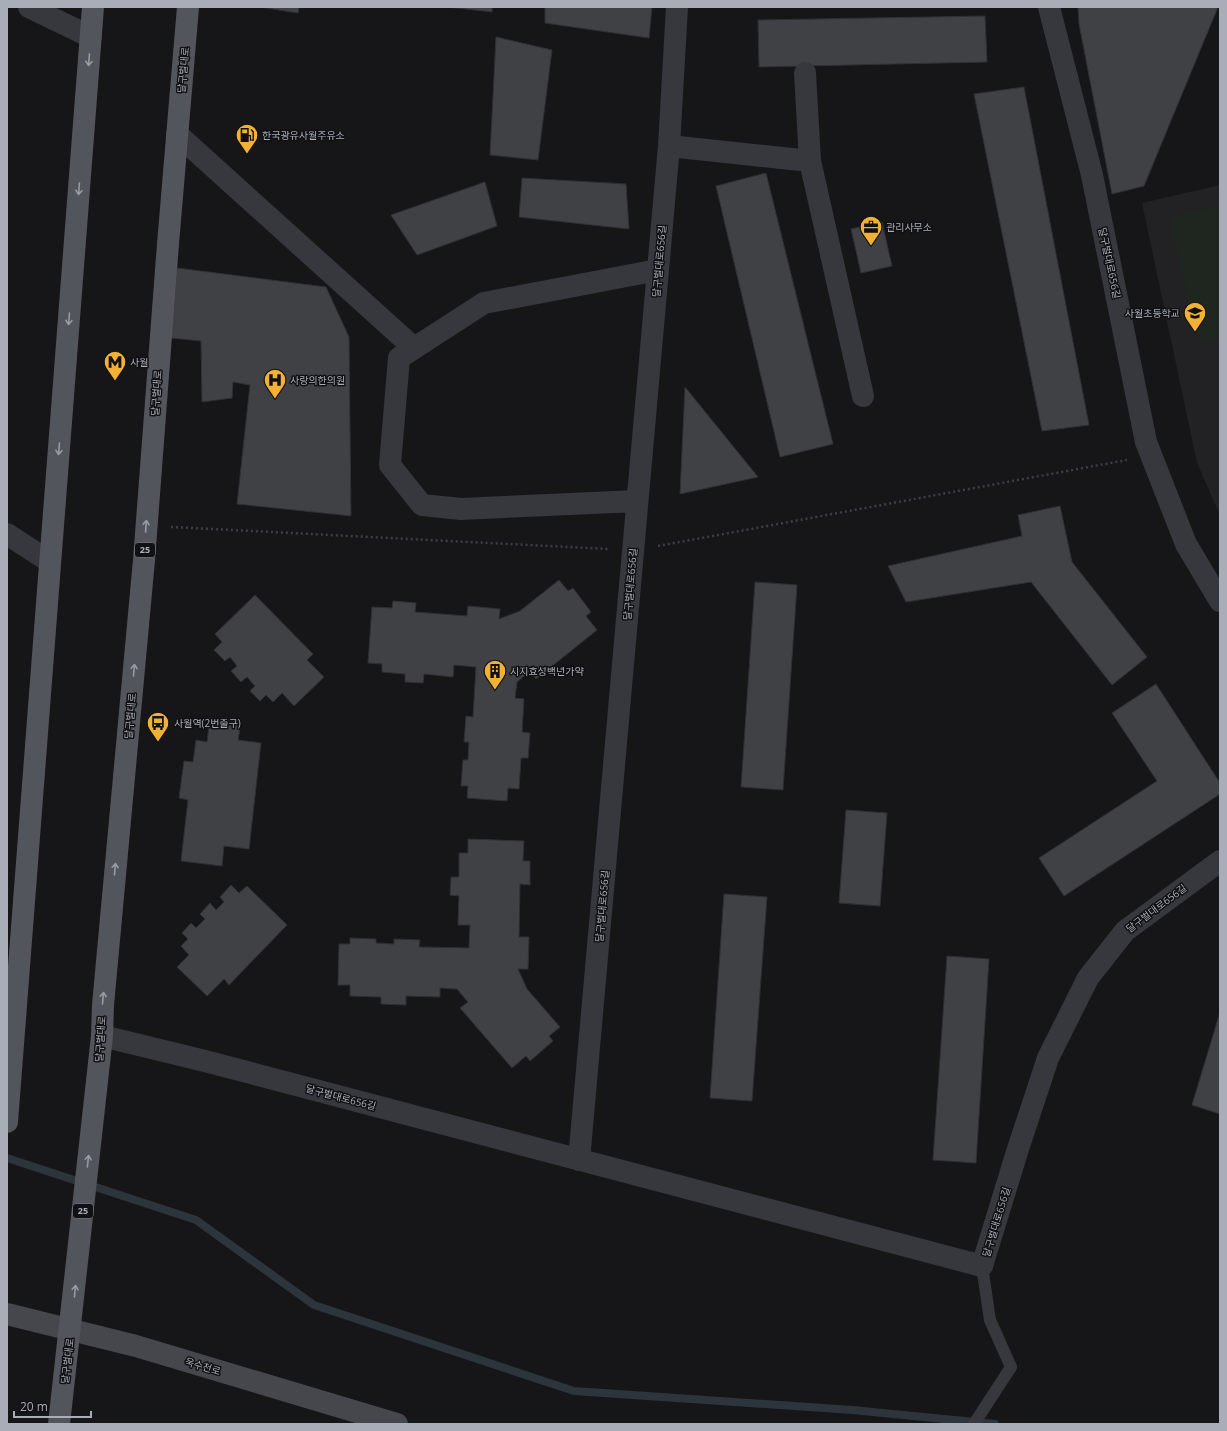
<svg xmlns="http://www.w3.org/2000/svg" width="1227" height="1431" font-family="'Open Sans','Noto Sans KR',sans-serif">
<style>
.built{fill:#222225}
.green{fill:#1e261f}
.lines{fill:none;stroke-linecap:round;stroke-linejoin:round}
.stream{stroke:#2c353c;stroke-width:8}
.building{fill:#404145;stroke:#303034}
.path{stroke:#3d3f44;stroke-width:2.5;stroke-dasharray:2 3;stroke-linecap:butt}
.lane{stroke:#37383d;stroke-width:12}
.street{stroke:#37383d;stroke-width:22}
.secondary{stroke:#45474d;stroke-width:22}
.primary{stroke:#53555c;stroke-width:22}
.oneway{stroke:#979ba6}
.labels{text-anchor:middle;stroke-width:3;stroke-linejoin:round;paint-order:stroke}
.shield{fill:#111113;stroke:#7b7e86;stroke-width:1}
.shield-label{font-size:9px;font-weight:bold;fill:#a8adb8}
.street-label{font-size:10px;fill:#a8adb8;stroke:#111113}
.poi-label{font-size:10px;fill:#a8adb8;stroke:#111113;text-anchor:start}
</style>
<rect width="100%" height="100%" fill="#161618"/>
<path class="built" d="M1220,185V515L1197,463L1142,203Z"/>
<path class="green" d="M1220,205V339L1199,343L1169,218Z"/>
<g class="lines">
<path class="stream" d="M7,1158L196,1220L314,1305L574,1391L852,1410L995,1424"/>
</g>
<path class="building" d="M260,7H299L298,13Z
M448,7H492V12Z
M545,7H652L649,38L545,23Z
M1078,7H1218L1144,186L1112,194L1079,24Z
M985,16L987,62L759,67L758,20Z
M496,37L552,50L538,160L490,155Z
M1024,87L1089,425L1042,431L974,94Z
M766,173L833,444L780,457L716,186Z
M522,178L626,184L629,229L519,217Z
M485,182L497,226L417,255L391,215Z
M882,222L892,266L861,273L851,229Z
M177,268L326,287L349,337L351,516L237,504L250,385L233,382L232,398L202,402L201,341L171,338Z
M685,387L758,477L680,494Z
M1060,506L1072,562L1147,657L1112,685L1031,582L906,602L888,566L1022,536L1018,515Z
M559,580L568,591L573,588L591,612L586,616L597,630L536,679L530,671L517,682L515,698L524,699L522,732L530,733L528,758H521L519,789L508,788L507,801L467,798L468,786H461L463,760H468L469,742H464L466,716L473,717L476,667L454,665L453,677L424,674L423,683L405,682V674L382,672V664L368,663L372,607L392,608L393,601L416,603L415,612L467,616L468,606L500,609L499,619L520,611Z
M755,582L797,585L783,790L741,787Z
M255,595L313,654L307,660L324,677L294,706L282,693L273,702L266,695L260,701L250,691L255,686L247,677L241,682L231,671L237,666L230,657L225,661L214,650L222,642L215,634Z
M1156,684L1220,783V794L1064,896L1039,858L1157,781L1112,713Z
M210,718L241,722L238,740L261,743L249,849L224,846L222,866L181,861L188,800L179,798L184,761L193,762L196,740L207,742Z
M846,810L887,813L880,906L839,903Z
M468,839L524,841L523,861H530V885L520,884L519,937H529L528,969H518L527,989L560,1027L549,1036L553,1041L530,1061L526,1056L512,1068L460,1008L468,1002L457,989L440,988V997L406,996V1005L381,1004V997L350,996V985H338L339,944H350V938L376,939V943L394,944V939L420,940L419,947L469,948L470,925H458L459,896L450,895L451,877H459V853H468Z
M231,885L239,893L247,886L287,925L229,985L224,979L207,996L177,967L189,955L181,946L188,939L182,933L191,923L196,928L205,919L200,914L210,903L216,910L224,902L220,897Z
M724,894L767,897L752,1101L710,1098Z
M947,956L989,959L976,1163L933,1160Z
M1220,1012V1114L1192,1105Z"/>
<g class="lines">
<path class="path" d="M171,527L609,549
M658,546L1127,460"/>
<path class="lane" d="M974,1424L1011,1367L990,1320L982,1266"/>
<path class="street" d="M29,7L91,37
M1049,7L1092,175L1146,442L1186,544L1220,601
M177,134L414,348
M669,146L810,161L805,73
M810,161L863,396
M637,501L461,509L422,505L390,465L399,358L484,303L658,270
M7,534L50,562
M102,1036L205,1061L982,1266L1017,1152L1048,1058L1088,978L1125,931L1220,861
M579,1160L669,146L677,7"/>
<path class="secondary" d="M7,1314L136,1346L397,1424"/>
<path class="primary" d="M7,1122L93,7
M59,1424L102,1036L103,1005L144,560L168,244L188,7"/>
</g>
<defs><path id="oneway-shaft" d="M-6 0H5M1.5-3L5.5 0L1.5 3" fill="none" stroke-width="1.6" stroke-linecap="round" stroke-linejoin="round"/></defs>
<g class="oneway">
<use href="#oneway-shaft" transform="translate(89 60) rotate(94)"/>
<use href="#oneway-shaft" transform="translate(79 189) rotate(94)"/>
<use href="#oneway-shaft" transform="translate(69 319) rotate(94)"/>
<use href="#oneway-shaft" transform="translate(59 449) rotate(94)"/>
<use href="#oneway-shaft" transform="translate(146 526) rotate(-86)"/>
<use href="#oneway-shaft" transform="translate(134 670) rotate(-85)"/>
<use href="#oneway-shaft" transform="translate(115 869) rotate(-85)"/>
<use href="#oneway-shaft" transform="translate(103 998) rotate(-85)"/>
<use href="#oneway-shaft" transform="translate(88 1161) rotate(-84)"/>
<use href="#oneway-shaft" transform="translate(75 1291) rotate(-84)"/>
</g>
<defs>
<g id="fuel-pin" transform="scale(1.15)"><path d="M0 17L-7.5 6A9.5 9.5 0 1 1 7.5 6Z" fill="#f2b134" stroke="#111113"/><path d="M-5.5-6h7V0h2V4h1.3V-2.5L3-4.5l.8-.8L6-3V5H2.5V1h-1V6h-7ZM-4.2-4.7v3.2H.2V-4.7Z" fill="#111"/></g>
<g id="office-pin" transform="scale(1.15)"><path d="M0 17L-7.5 6A9.5 9.5 0 1 1 7.5 6Z" fill="#f2b134" stroke="#111113"/><path d="M-6-3h4V-5.5h4V-3h4V5H-6ZM-1-4.5V-3h2v-1.5ZM-6 0V1H6V0Z" fill="#111"/></g>
<g id="school-pin" transform="scale(1.15)"><path d="M0 17L-7.5 6A9.5 9.5 0 1 1 7.5 6Z" fill="#f2b134" stroke="#111113"/><path d="M0-5L7-2L0 1L-7-2ZM-4 1L0 2.5L4 1V4Q0 6-4 4Z" fill="#111"/></g>
<g id="metro-pin" transform="scale(1.15)"><path d="M0 17L-7.5 6A9.5 9.5 0 1 1 7.5 6Z" fill="#f2b134" stroke="#111113"/><path d="M-5.5 5V-5H-3L0 0L3-5H5.5V5H3V-.5L0 4L-3-.5V5Z" fill="#111"/></g>
<g id="hospital-pin" transform="scale(1.15)"><path d="M0 17L-7.5 6A9.5 9.5 0 1 1 7.5 6Z" fill="#f2b134" stroke="#111113"/><path d="M-5-5h3v3.5h4V-5h3V5h-3V1.5h-4V5h-3Z" fill="#111"/></g>
<g id="building-pin" transform="scale(1.15)"><path d="M0 17L-7.5 6A9.5 9.5 0 1 1 7.5 6Z" fill="#f2b134" stroke="#111113"/><path d="M-4-6H4V6H1V3H-1V6H-4ZM-2.5-4.3h1.7v1.8h-1.7ZM.8-4.3h1.7v1.8H.8ZM-2.5-1h1.7V.8h-1.7ZM.8-1h1.7V.8H.8Z" fill="#111"/></g>
<g id="bus-pin" transform="scale(1.15)"><path d="M0 17L-7.5 6A9.5 9.5 0 1 1 7.5 6Z" fill="#f2b134" stroke="#111113"/><path d="M-5-6H5V4H4V6H2V4H-2V6H-4V4H-5ZM-3.5-4V0h7V-4ZM-3.5 1.2v1.5H-2V1.2ZM2 1.2v1.5H3.5V1.2Z" fill="#111"/></g>
</defs>
<g fill-rule="evenodd">
<use href="#fuel-pin" x="247" y="135"/>
<use href="#office-pin" x="871" y="227"/>
<use href="#school-pin" x="1195" y="313"/>
<use href="#metro-pin" x="115" y="362"/>
<use href="#hospital-pin" x="275" y="380"/>
<use href="#building-pin" x="495" y="671"/>
<use href="#bus-pin" x="158" y="723"/>
</g>
<g class="labels">
<g class="shield">
<rect x="135" y="543" width="20" height="14" rx="3"/>
<rect x="73" y="1204" width="20" height="14" rx="3"/>
</g>
<g class="shield-label">
<text x="145" y="553">25</text>
<text x="83" y="1214">25</text>
</g>
<g class="street-label">
<text transform="translate(183 70) rotate(-85)" y="4">달구벌대로</text>
<text transform="translate(659 261) rotate(-85)" y="4">달구벌대로656길</text>
<text transform="translate(1110 263) rotate(78)" y="4">달구벌대로656길</text>
<text transform="translate(156 393) rotate(-86)" y="4">달구벌대로</text>
<text transform="translate(630 584) rotate(-85)" y="4">달구벌대로656길</text>
<text transform="translate(130 716) rotate(-85)" y="4">달구벌대로</text>
<text transform="translate(602 906) rotate(-85)" y="4">달구벌대로656길</text>
<text transform="translate(1156 908) rotate(-37)" y="4">달구벌대로656길</text>
<text transform="translate(100 1039) rotate(-86)" y="4">달구벌대로</text>
<text transform="translate(341 1097) rotate(15)" y="4">달구벌대로656길</text>
<text transform="translate(996 1222) rotate(-73)" y="4">달구벌대로656길</text>
<text transform="translate(67 1361) rotate(-83)" y="4">달구벌대로</text>
<text transform="translate(203 1366) rotate(17)" y="4">욱수천로</text>
</g>
<g class="poi-label">
<text x="262" y="139">한국광유사월주유소</text>
<text x="886" y="231">관리사무소</text>
<text x="1180" y="317" text-anchor="end">사월초등학교</text>
<text x="130" y="366">사월</text>
<text x="290" y="384">사랑의한의원</text>
<text x="510" y="675">시지효성백년가약</text>
<text x="174" y="727">사월역(2번출구)</text>
</g>
</g>
<rect width="1227" height="1431" fill="none" stroke="#a8adb8" stroke-width="16"/>
<path d="M14 1411v6h77v-6" fill="none" stroke="#a8adb8" stroke-width="2"/>
<text x="20" y="1411" font-size="12" fill="#a8adb8" stroke="#111113" stroke-width="3" paint-order="stroke">20 m</text>
</svg>
